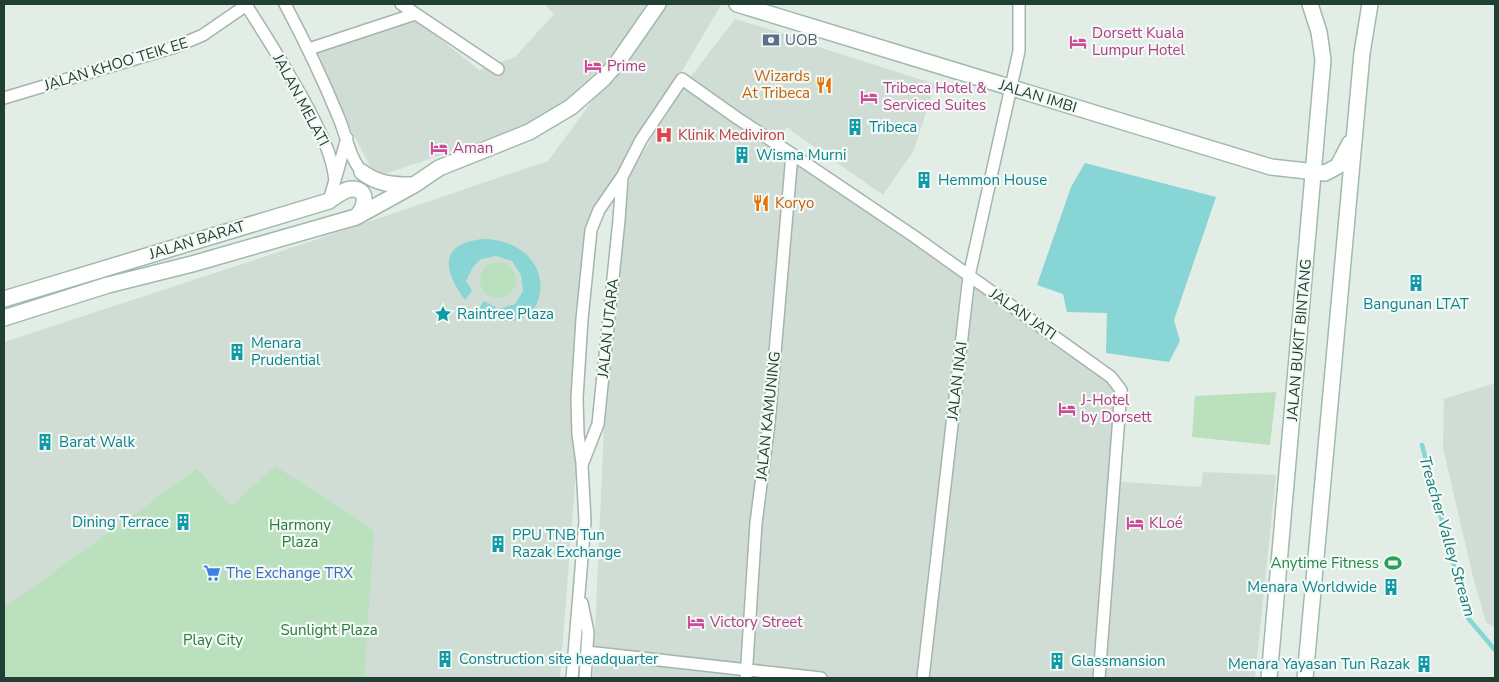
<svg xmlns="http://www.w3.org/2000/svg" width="1499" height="682" font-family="'Nunito Sans',sans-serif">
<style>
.built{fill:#d0ddd5}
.green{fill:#bae0be}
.water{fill:#87d5d5}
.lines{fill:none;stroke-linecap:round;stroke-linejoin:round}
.stream{stroke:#87d5d5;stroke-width:4.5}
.street-casing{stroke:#a4b5ac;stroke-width:14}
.secondary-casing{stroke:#a0baac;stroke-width:18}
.street{stroke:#fff;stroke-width:11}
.secondary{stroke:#fff;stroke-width:15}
.labels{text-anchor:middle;stroke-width:4.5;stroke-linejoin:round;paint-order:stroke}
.hotel-label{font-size:15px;fill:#b23c85;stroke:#f3f9f5;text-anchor:start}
.service-label{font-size:15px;fill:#4e5e75;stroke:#f3f9f5;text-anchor:start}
.street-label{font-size:15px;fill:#213f32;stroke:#f3f9f5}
.food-label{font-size:15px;fill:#c56008;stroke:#f3f9f5;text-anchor:end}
.culture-label{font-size:15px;fill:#0d838f;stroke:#f3f9f5;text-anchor:start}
.health-label{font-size:15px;fill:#be3a42;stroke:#f3f9f5;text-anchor:start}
.park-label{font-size:15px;fill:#28793a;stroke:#f3f9f5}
.leisure-label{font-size:15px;fill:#27864d;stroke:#f3f9f5;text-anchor:end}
.shop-label{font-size:15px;fill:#366cbe;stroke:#f3f9f5;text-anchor:start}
.water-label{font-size:16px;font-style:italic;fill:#177a7a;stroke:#f3f9f5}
</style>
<rect width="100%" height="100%" fill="#e2ede6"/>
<path class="built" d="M544,4H646L628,41L591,84L530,125L376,177L346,121L315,46L418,21L479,70L515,57L554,14Z
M663,4L721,5L585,236L576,472L560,678H4V342L300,245L548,161Z
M735,19L812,42V45L935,84L914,150L883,195L786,127L779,150L1107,381L1116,392L1110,481L1201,487L1203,472L1276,475L1255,678H593L604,426L625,218L627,178L692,75Z
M1495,383V628L1486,622L1474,581L1443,448L1444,399Z"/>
<path class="green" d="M480 280a18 18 0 1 1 36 0a18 18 0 1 1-36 0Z
M1276,392L1270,445L1192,437L1195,396Z
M275,466L374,531L364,678H4V608L197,469L231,506Z"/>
<path class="water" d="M1085,163L1216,197L1174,320L1180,341L1169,362L1106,353L1107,313L1067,312L1063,294L1037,285L1071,187Z
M484,239C570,242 550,355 477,311L484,301L499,309L515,304L523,291L521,275L512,261L496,256L481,259L473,267L466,281L472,291L465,300C443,270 438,243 484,239Z"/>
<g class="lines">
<path class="stream" d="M1422,445L1468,618L1495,650"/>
<g class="street-casing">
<path id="street" d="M285,4C304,40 322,77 338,116C346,134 349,157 362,172
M401,4L498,69
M246,5C268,39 289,73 308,108C320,131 332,154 335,180
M309,49L415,14
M4,98L175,47L203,35L248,4
M329,201L347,138
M582,463L578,434L577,398L582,319L591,230L599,210L621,178
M582,603L588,632L585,678
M587,652L821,678
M572,678L585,521L582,465L598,424L619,220L622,177L641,140L682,79L737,118L792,154L915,237L1111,377L1121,390L1099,678
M746,678L756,523L769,423L792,154
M923,678L969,276L1019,51V4"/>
</g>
<g class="secondary-casing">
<path id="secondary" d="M737,4L1271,167L1325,173L1338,166L1350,143
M362,172C377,184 393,185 412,185
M4,299L329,201C336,196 343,190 351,189C369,188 366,207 357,216
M4,318L108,285L192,264L356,217L414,185L439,168L529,132L571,107L603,79L617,63L658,4
M1269,678L1323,60L1319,32L1310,4
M1305,678L1362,53L1370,4"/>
</g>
<use href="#street" class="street"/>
<use href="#secondary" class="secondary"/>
</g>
<defs>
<g id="bank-bare" transform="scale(1.35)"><path d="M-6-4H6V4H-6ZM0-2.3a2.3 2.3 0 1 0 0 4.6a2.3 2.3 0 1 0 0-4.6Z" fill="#5c6f8a" stroke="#f3f9f5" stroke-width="2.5" paint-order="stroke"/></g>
<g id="hotel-bare" transform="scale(1.35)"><path d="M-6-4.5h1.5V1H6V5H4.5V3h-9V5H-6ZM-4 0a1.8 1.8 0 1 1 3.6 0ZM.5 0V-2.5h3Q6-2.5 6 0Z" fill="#d1479c" stroke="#f3f9f5" stroke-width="2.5" paint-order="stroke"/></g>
<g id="restaurant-bare" transform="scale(1.35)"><path d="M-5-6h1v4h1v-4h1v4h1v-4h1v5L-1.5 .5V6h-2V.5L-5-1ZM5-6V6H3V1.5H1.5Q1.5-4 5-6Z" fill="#e8710a" stroke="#f3f9f5" stroke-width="2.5" paint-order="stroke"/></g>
<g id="building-bare" transform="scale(1.35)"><path d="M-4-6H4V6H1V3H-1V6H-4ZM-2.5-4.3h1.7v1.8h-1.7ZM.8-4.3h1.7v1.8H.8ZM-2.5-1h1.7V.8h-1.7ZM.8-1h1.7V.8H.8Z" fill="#0f9aa8" stroke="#f3f9f5" stroke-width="2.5" paint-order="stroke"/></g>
<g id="hospital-bare" transform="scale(1.35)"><path d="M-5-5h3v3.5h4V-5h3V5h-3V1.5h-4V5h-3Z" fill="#e0444e" stroke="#f3f9f5" stroke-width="2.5" paint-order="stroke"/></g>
<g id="sight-bare" transform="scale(1.35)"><path d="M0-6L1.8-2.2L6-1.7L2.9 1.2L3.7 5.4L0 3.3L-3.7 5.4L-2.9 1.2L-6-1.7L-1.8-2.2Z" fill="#0f9aa8" stroke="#f3f9f5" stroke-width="2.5" paint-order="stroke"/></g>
<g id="stadium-bare" transform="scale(1.35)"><path d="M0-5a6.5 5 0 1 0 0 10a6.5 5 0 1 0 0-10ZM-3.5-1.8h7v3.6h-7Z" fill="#2e9e5b" stroke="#f3f9f5" stroke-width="2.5" paint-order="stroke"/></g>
<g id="supermarket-bare" transform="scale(1.35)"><path d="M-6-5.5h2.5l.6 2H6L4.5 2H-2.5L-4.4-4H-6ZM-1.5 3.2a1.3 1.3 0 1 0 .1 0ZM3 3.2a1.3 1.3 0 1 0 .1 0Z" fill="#3f7fe0" stroke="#f3f9f5" stroke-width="2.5" paint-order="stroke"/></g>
</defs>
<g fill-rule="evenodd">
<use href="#bank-bare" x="771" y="40"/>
<use href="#hotel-bare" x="1078" y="42"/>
<use href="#hotel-bare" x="593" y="66"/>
<use href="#restaurant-bare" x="824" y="85"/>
<use href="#hotel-bare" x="869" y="97"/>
<use href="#building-bare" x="855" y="127"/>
<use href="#hospital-bare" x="664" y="135"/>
<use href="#hotel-bare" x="439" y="148"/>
<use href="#building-bare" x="742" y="155"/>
<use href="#building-bare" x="924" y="180"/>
<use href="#restaurant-bare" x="761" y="203"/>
<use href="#building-bare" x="1416" y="283"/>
<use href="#sight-bare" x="443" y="314"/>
<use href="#building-bare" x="237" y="352"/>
<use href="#hotel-bare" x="1067" y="409"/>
<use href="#building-bare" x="45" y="442"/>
<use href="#building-bare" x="183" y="522"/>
<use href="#hotel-bare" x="1135" y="523"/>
<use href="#building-bare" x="498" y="544"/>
<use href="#stadium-bare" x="1393" y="563"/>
<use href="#supermarket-bare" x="212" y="573"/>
<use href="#building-bare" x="1391" y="587"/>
<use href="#hotel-bare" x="696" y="622"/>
<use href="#building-bare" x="445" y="659"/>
<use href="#building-bare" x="1057" y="661"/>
<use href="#building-bare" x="1424" y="664"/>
</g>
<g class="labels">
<g class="hotel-label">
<text x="1092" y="38">Dorsett Kuala<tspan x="1092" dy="17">Lumpur Hotel</tspan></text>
<text x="607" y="71">Prime</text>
<text x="883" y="93">Tribeca Hotel &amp;<tspan x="883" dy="17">Serviced Suites</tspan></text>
<text x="453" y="153">Aman</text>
<text x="1081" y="405">J-Hotel<tspan x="1081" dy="17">by Dorsett</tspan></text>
<text x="1149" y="528">KLoé</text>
<text x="710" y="627">Victory Street</text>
</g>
<g class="service-label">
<text x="785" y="45">UOB</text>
</g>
<g class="street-label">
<text transform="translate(116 64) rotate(-17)" y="5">JALAN KHOO TEIK EE</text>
<text transform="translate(1038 96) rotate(17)" y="5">JALAN IMBI</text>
<text transform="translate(301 100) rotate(62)" y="5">JALAN MELATI</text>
<text transform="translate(197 240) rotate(-17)" y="5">JALAN BARAT</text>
<text transform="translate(1023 314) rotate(35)" y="5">JALAN JATI</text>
<text transform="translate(608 328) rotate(-84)" y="5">JALAN UTARA</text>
<text transform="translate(1299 340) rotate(-85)" y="5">JALAN BUKIT BINTANG</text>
<text transform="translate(957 381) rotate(-83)" y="5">JALAN INAI</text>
<text transform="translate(768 416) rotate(-84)" y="5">JALAN KAMUNING</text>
</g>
<g class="food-label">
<text x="810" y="81">Wizards<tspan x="810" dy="17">At Tribeca</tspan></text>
<text x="775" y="208" text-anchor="start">Koryo</text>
</g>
<g class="culture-label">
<text x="869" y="132">Tribeca</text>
<text x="756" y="160">Wisma Murni</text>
<text x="938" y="185">Hemmon House</text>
<text x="1416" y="309" text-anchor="middle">Bangunan LTAT</text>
<text x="457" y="319">Raintree Plaza</text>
<text x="251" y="348">Menara<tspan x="251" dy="17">Prudential</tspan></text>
<text x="59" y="447">Barat Walk</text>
<text x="169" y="527" text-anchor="end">Dining Terrace</text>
<text x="512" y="540">PPU TNB Tun<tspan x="512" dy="17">Razak Exchange</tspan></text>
<text x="1377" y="592" text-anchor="end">Menara Worldwide</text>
<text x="459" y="664">Construction site headquarter</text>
<text x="1071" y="666">Glassmansion</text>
<text x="1410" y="669" text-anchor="end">Menara Yayasan Tun Razak</text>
</g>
<g class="health-label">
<text x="678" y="140">Klinik Mediviron</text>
</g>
<g class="park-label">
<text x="300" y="530">Harmony<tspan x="300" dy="17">Plaza</tspan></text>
<text x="329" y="635">Sunlight Plaza</text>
<text x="213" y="645">Play City</text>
</g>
<g class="leisure-label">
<text x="1379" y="568">Anytime Fitness</text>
</g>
<g class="shop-label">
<text x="226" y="578">The Exchange TRX</text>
</g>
<g class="water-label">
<text transform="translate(1448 536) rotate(74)" y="6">Treacher Valley Stream</text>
</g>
</g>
<rect width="1499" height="682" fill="none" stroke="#213f32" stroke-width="10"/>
</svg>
